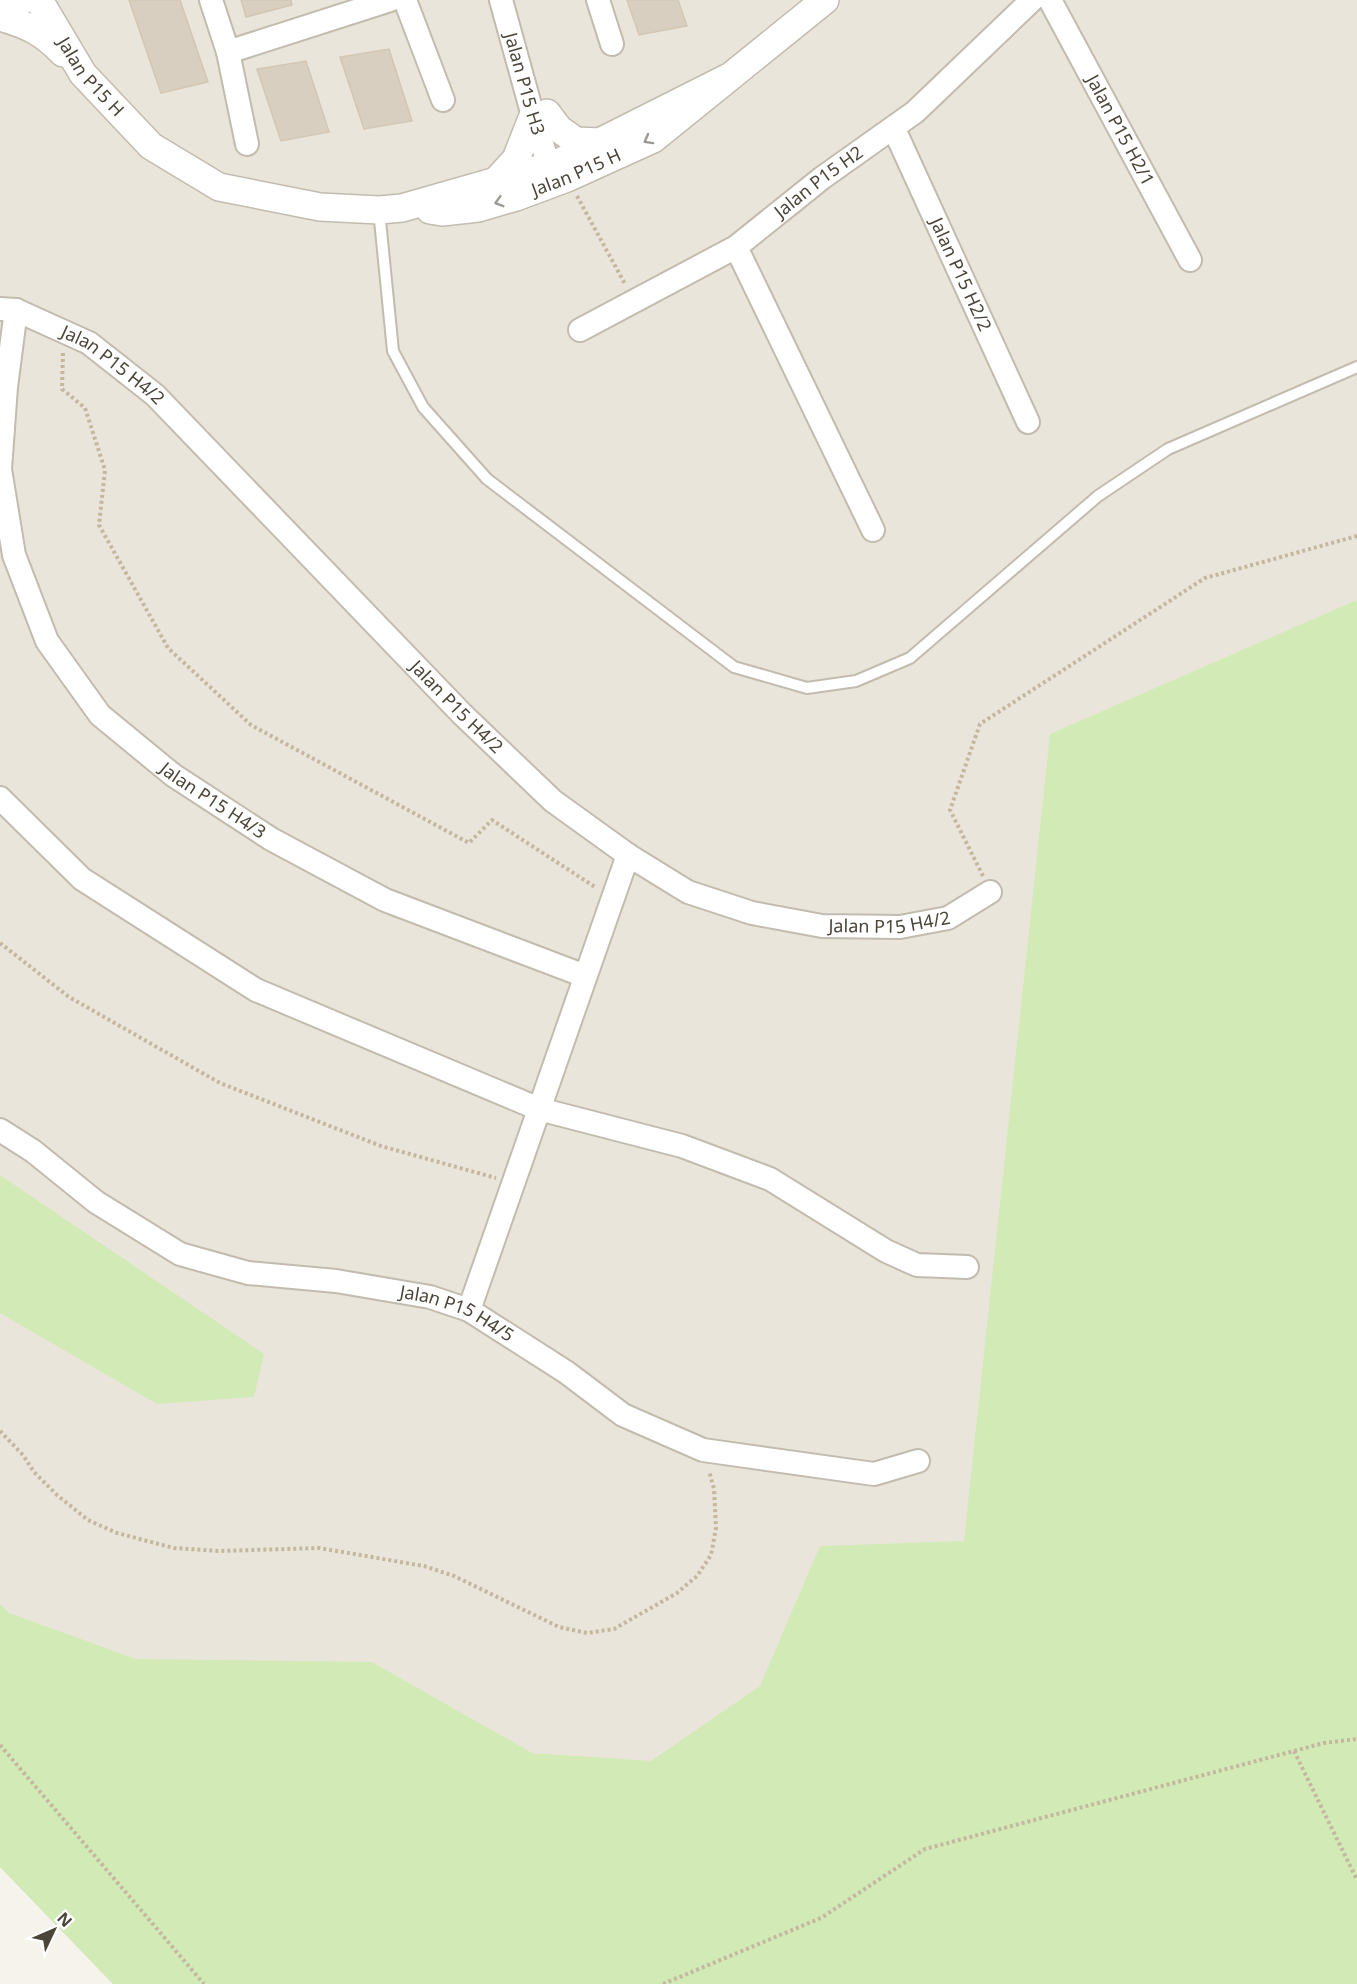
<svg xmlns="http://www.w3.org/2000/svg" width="1357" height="1984" font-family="'Noto Sans',sans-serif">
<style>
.residential{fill:#eae5da}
.green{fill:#d2eab5}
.building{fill:#d8cfc1;stroke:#d3c7b4;stroke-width:1.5}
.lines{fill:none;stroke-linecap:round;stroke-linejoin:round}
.service-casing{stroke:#c2bbae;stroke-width:14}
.minor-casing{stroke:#c2bbae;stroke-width:26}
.tertiary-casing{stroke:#c2bbae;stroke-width:30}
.path{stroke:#c4b79f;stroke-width:4;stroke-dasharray:3 3;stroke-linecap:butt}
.service{stroke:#fff;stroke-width:10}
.minor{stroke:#fff;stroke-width:22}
.tertiary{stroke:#fff;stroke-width:27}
.oneway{stroke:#9c9892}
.labels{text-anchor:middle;stroke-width:4.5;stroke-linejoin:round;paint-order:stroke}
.street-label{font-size:18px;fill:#4b4439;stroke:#fff}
</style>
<rect width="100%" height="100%" fill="#f6f3ec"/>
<path class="residential" d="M0,0H1357V1984H113L0,1867Z"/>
<path class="green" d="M1357,600V1984H113L0,1867V1604L9,1613L136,1659L372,1662L532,1753L651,1761L760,1686L820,1546L964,1541L1050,734Z
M0,1175L264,1354L254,1397L157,1404L0,1313Z"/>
<path class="building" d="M129,0H180L208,82L161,93Z
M241,0H291L292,5L246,17Z
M627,0H678L687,26L639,35Z
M389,49L412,121L364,129L340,57Z
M306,61L329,132L281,141L257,69Z"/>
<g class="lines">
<g class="service-casing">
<path id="service" d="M379,210L393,351L423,407L487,479L734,667L807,688L856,681L910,658L1098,496L1168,449L1357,367"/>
</g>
<g class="minor-casing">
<g id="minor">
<path d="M211,0L228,52L247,144"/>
<path d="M405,0L443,100"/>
<path id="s1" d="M501,0L533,116L554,181"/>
<path d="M598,0L612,44"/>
<path id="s2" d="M1050,0L1190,260"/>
<path d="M0,11L30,0"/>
<path d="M228,52L390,0"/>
<path id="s3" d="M894,129L1028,422"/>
<path d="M736,247L873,530"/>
<path id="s4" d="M0,309L16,310L89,343L155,395L462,714L553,801L628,855L688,892L752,913L822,926L900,927L948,918L990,892"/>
<path id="s5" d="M580,330L736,247L822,178L915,112L1032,0"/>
<path id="s6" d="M0,469L14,555L47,641L100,715L173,775L271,839L385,900L585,976"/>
<path d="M0,469L6,387L16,310"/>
<path d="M0,798L82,879L256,990L539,1109L682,1146L770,1179L886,1251L917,1265L967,1267"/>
<path id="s7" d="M0,1130L33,1151L96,1202L180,1254L248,1273L336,1281L430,1297L469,1310L566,1372L623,1415L703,1450L874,1474L918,1461"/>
<path d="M469,1310L628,855"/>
</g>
</g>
<g class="tertiary-casing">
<g id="tertiary">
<path id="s8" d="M39,0L83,74L151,146L219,187L320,207L379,210L402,208L549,166L562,161L727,78"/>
<path d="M0,17C28,25 43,32 63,53"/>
<path d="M547,113L559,129L576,141L601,142"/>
<path d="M496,181L516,159L533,116"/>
<path id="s9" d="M430,210L442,212L478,208L516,197L567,178L653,139L825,0"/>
</g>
</g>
<path class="path" d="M577,196L625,284
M63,353L62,389L85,408L105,470L99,525L168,648L251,725L469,843L492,820L595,887
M983,876L950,810L980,724L1205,578L1357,536
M0,943L69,997L220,1083L381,1146L496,1178
M0,1431L23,1455L34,1472L57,1495L88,1520L117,1533L174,1548L220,1551L319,1548L424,1566L454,1576L559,1627L587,1633L614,1629L677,1593L697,1576L711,1555L716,1528L714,1489L709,1471
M0,1745L204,1984
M1294,1751L1357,1880
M663,1984L821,1918L925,1849L1324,1743L1357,1739"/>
<use href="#service" class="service"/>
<use href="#minor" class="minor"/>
<use href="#tertiary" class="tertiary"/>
</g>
<defs><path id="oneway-chevron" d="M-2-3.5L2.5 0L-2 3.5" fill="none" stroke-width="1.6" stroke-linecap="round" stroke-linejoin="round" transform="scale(1.5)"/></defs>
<g class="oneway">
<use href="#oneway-chevron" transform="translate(648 140) rotate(151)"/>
<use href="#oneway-chevron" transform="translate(499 202) rotate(164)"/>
</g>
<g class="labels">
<g class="street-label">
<text dy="6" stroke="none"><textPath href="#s8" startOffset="93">Jalan P15 H</textPath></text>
<text dy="6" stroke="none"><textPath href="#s1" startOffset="87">Jalan P15 H3</textPath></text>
<text dy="6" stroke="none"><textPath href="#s2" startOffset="148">Jalan P15 H2/1</textPath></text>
<text dy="6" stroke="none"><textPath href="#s9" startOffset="153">Jalan P15 H</textPath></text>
<text dy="6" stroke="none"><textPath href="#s5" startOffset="282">Jalan P15 H2</textPath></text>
<text dy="6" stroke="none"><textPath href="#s3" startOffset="160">Jalan P15 H2/2</textPath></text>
<text dy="6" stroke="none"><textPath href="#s4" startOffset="128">Jalan P15 H4/2</textPath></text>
<text dy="6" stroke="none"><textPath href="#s4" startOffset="614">Jalan P15 H4/2</textPath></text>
<text dy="6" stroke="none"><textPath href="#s6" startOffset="412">Jalan P15 H4/3</textPath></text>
<text dy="6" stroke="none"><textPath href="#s4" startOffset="1118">Jalan P15 H4/2</textPath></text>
<text dy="6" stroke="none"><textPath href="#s7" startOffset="504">Jalan P15 H4/5</textPath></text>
</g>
</g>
<g transform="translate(54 1930) rotate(46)" stroke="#ffffff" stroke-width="4.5" paint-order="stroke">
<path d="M0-4.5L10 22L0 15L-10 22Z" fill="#4b4439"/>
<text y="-9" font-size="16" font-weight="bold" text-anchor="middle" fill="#4b4439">N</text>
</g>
</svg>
